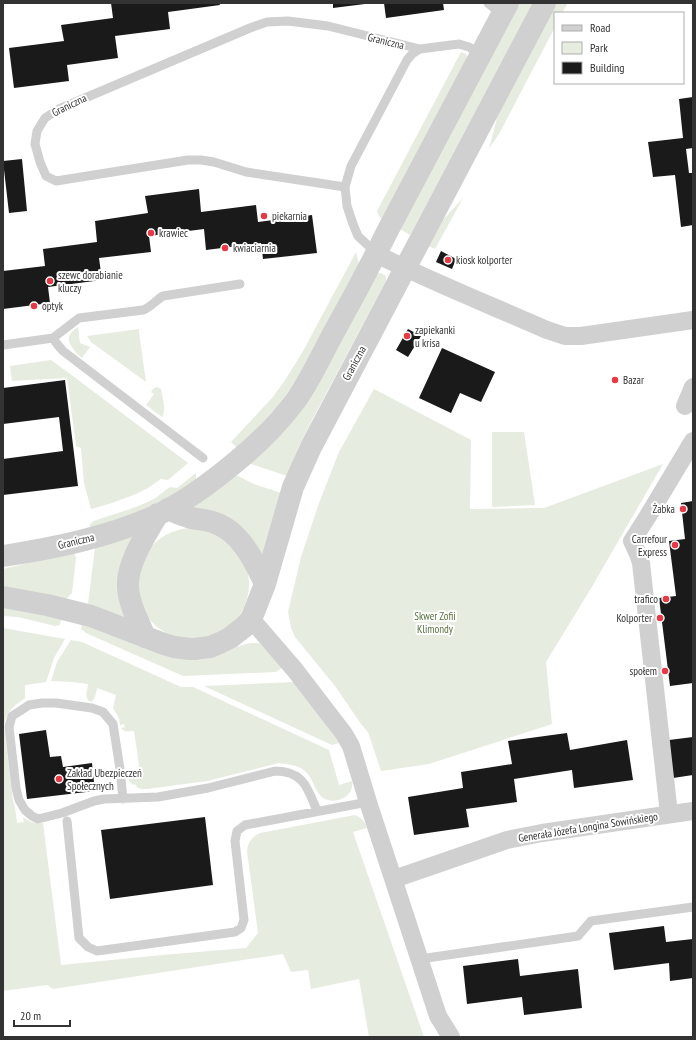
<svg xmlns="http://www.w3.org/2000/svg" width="696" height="1040" font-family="'PT Sans Narrow',sans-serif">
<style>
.green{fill:#e6ecdf}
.building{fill:#1a1a1a}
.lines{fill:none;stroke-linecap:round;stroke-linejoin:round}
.service{stroke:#d0d0d0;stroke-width:9}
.minor{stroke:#d0d0d0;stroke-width:18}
.tertiary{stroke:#d0d0d0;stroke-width:22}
.poi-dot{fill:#e63946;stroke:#fff;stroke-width:1.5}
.labels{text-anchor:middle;stroke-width:4;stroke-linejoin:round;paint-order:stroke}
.street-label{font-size:11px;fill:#333;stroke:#fff}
.poi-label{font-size:11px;fill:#333;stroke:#fff;text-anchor:start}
.park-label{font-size:11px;fill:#56703f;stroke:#fff}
</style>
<rect width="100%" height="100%" fill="#fff"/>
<path class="green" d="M520,3H533L410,235L400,229Z
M556,3H568L562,13H555V27L500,132L489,149L498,114Z
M461,52L466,54L467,56L466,61L382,219L379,216L377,211Z
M463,198L435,249L428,246L442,221Z
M356,252L359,263L307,362L294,383L279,404L253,433L237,448L231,442L273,397L285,380L302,353Z
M380,273L385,275L386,278V281L313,418L299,446L287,476L251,464V463L377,274Z
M78,327L80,343L90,347L82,358C71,348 61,337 78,327Z
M139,329V332L146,382L91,342L87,336Z
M51,360L69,373L188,463L168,480L161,479L148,488L136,494L112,503L91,509L84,483L81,448L76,446L67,378L12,381L10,366Z
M157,387L161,389C162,397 167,410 162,417L146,405L154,394L151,392L153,389Z
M374,389L471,440L470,509L544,508L663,464L590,590L546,662L552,724L429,764L381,771L368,732L361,724L335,686L295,637L291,628L288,612L301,557L319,503L339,452Z
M492,432H524L535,505L492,507Z
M196,473V480L164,500L129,515L90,529C89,525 90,523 94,521C115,513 137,509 157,497C161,494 165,490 170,487L177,488Z
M236,475L254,484L281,493L263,555L192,508Z
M137 584a56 56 0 1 1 112 0a56 56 0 1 1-112 0Z
M136,534L126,618L88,604L95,547Z
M74,552L76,558L72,593L66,599L3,587V569Z
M3,607L61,618L60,625L55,626L18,617L3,616Z
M82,624L185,659C194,660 204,660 213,657C230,653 243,639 261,644L283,667L276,672L183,676L86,633L81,629Z
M3,628L65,639L54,658L46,682L25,685V698C13,707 6,711 4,727L13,801L15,807L17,823L24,822L23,817C29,822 35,824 43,823L61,965L162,955L246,948L258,933L247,851C248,842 252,837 260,833L355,815C361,818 365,821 367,828L353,832L424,1037H369L359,979L311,989L308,970L291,972L283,954L53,989L47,985L3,991Z
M71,640L82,642L181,687H193L329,750L339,785L352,781C355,798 333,806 322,797C314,790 313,778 305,771C298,765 287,764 279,763L207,781L147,789H142L136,787L137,786L134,784L133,785L129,781L128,776L129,774L140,772L134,731C129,731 125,733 121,728L125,727L124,724L120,725L119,718L113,708L116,695L97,688C97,690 93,710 87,698C85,695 88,688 88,684L73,682L51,681L57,662Z
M294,682L339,743L332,745L204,686Z"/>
<path class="building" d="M111,3H219L220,5L168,12L170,29L115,36L118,58L67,65L69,81L14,88L9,48L64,41L61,25L113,18Z
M333,3H365V4L333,8Z
M384,3H443L444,10L386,18Z
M693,97V148L686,149L689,173H693V225L681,227L675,175L653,177L648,142L683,138L679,99Z
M22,159L27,211L9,213L3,161Z
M199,189L201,212L256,205L258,222L312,215L317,253L263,259L261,243L206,250L204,229L149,236L151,252L99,258L102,280L48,287L50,303L3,309V271L45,266L43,249L97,242L95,221L148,213L145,196Z
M441,251L456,259L452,269L436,262Z
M408,329L421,336L408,357L396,350Z
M442,348L495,372L481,402L460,393L451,413L419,398Z
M65,380L78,486L3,495V459L63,451L59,417L3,424V388Z
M693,501V683L670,686L659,598L676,596L669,541L685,539L681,503Z
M46,730L50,757L61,756L63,767L92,763L95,791L27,799L19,734Z
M567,733L570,750L627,740L633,780L574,788L572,770L514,779L517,802L466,809L469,827L414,835L408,797L463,788L461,772L512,764L508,741Z
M693,737V775L673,778L669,740Z
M205,817L213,885L110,899L101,830Z
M664,926L666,942L693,939V978L670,981L669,963L614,970L609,933Z
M518,959L520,976L578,969L582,1008L524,1015L522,997L467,1004L463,966Z"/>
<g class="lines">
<path class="service" d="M488,3L502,15
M345,187L246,172L214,162L201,160H188L56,181L46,176L40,162L35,144L37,131L45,118L59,109L250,28L267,22L288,21L328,26L420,49
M376,253L358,236L353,224L347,206L345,187L351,166L407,60L412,54L420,49L459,44L469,47L481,55
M53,338L57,344L63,351L203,458
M3,345L53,338L79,318L143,310C151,307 156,300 163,296L240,284
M123,799L120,769L113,724L103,712L92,708L56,703H42L29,705L20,711L12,716L9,727L16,788L19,800L25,810L32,816L38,819L62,813L94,801L104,799L158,797L208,788L275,771C304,771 308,789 317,811
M67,821L79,938L88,947L97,951L235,932L241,928L244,920L235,841L237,831L245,825L368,802
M420,959L578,936L591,921L693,907"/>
<path class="minor" d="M376,254C432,282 490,305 547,330L565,336H581L693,320
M685,406L693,387
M251,619L295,670L344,734L351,746L368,802L438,1016L451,1037
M669,814L641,563L638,554L632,541L648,516L693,441
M394,879L507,840L542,833L693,811"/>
<path class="tertiary" d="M168,509C174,512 181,515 188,517C197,520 207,519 215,523C240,531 255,562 265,584
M3,556C55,548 109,537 157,515C185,502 209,484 232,465C256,446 278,424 296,400C311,379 322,354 334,332C353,298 371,264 388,230L508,3
M3,597L47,605L91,616L164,644L174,647L190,649H195L210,647L220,643L230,638L244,627L251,619L254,612L265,584L293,487L311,447L545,3
M145,637C138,620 128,603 128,585C127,563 147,533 158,514"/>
</g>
<g class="poi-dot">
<circle cx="264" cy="216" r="4"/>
<circle cx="151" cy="233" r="4"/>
<circle cx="225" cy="248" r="4"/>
<circle cx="448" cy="260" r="4"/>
<circle cx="50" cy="281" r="4"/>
<circle cx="34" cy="306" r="4"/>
<circle cx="407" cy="336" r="4"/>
<circle cx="615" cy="380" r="4"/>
<circle cx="683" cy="509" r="4"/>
<circle cx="675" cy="545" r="4"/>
<circle cx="666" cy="599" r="4"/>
<circle cx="660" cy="618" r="4"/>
<circle cx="665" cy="671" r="4"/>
<circle cx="59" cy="779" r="4"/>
</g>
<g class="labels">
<g class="street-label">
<text transform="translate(386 41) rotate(14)" y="4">Graniczna</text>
<text transform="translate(69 105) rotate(-26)" y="4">Graniczna</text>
<text transform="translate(354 363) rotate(-62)" y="4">Graniczna</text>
<text transform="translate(76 541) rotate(-14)" y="4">Graniczna</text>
<text transform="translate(588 827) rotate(-9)" y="4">Generała Józefa Longina Sowińskiego</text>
</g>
<g class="poi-label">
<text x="272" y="220">piekarnia</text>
<text x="159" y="237">krawiec</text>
<text x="233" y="252">kwiaciarnia</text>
<text x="456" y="264">kiosk kolporter</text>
<text x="58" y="279">szewc dorabianie<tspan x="58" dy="13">kluczy</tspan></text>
<text x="42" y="310">optyk</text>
<text x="415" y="334">zapiekanki<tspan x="415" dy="13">u krisa</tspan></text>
<text x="623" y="384">Bazar</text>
<text x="675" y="513" text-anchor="end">Żabka</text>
<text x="667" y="543" text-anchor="end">Carrefour<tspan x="667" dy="13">Express</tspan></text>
<text x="658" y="603" text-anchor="end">trafico</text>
<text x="652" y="622" text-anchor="end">Kolporter</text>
<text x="657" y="675" text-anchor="end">społem</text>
<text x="67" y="777">Zakład Ubezpieczeń<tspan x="67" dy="13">Społecznych</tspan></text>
</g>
<g class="park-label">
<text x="435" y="620">Skwer Zofii<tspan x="435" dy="13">Klimondy</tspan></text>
</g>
</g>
<rect width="696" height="1040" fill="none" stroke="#333333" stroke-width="8"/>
<rect x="554" y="12" width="130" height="72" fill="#ffffff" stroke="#adadad"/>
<rect x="562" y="25" width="20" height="6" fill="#d0d0d0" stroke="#adadad"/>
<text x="590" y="32" font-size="12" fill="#333333">Road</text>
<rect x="562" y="42" width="20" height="12" fill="#e6ecdf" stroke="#adadad"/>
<text x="590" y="52" font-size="12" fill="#333333">Park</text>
<rect x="562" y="62" width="20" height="12" fill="#1a1a1a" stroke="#adadad"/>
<text x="590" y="72" font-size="12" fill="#333333">Building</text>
<path d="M14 1020v6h56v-6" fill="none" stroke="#333333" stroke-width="2"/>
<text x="20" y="1020" font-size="12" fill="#333333" stroke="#ffffff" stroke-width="3" paint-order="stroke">20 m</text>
</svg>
